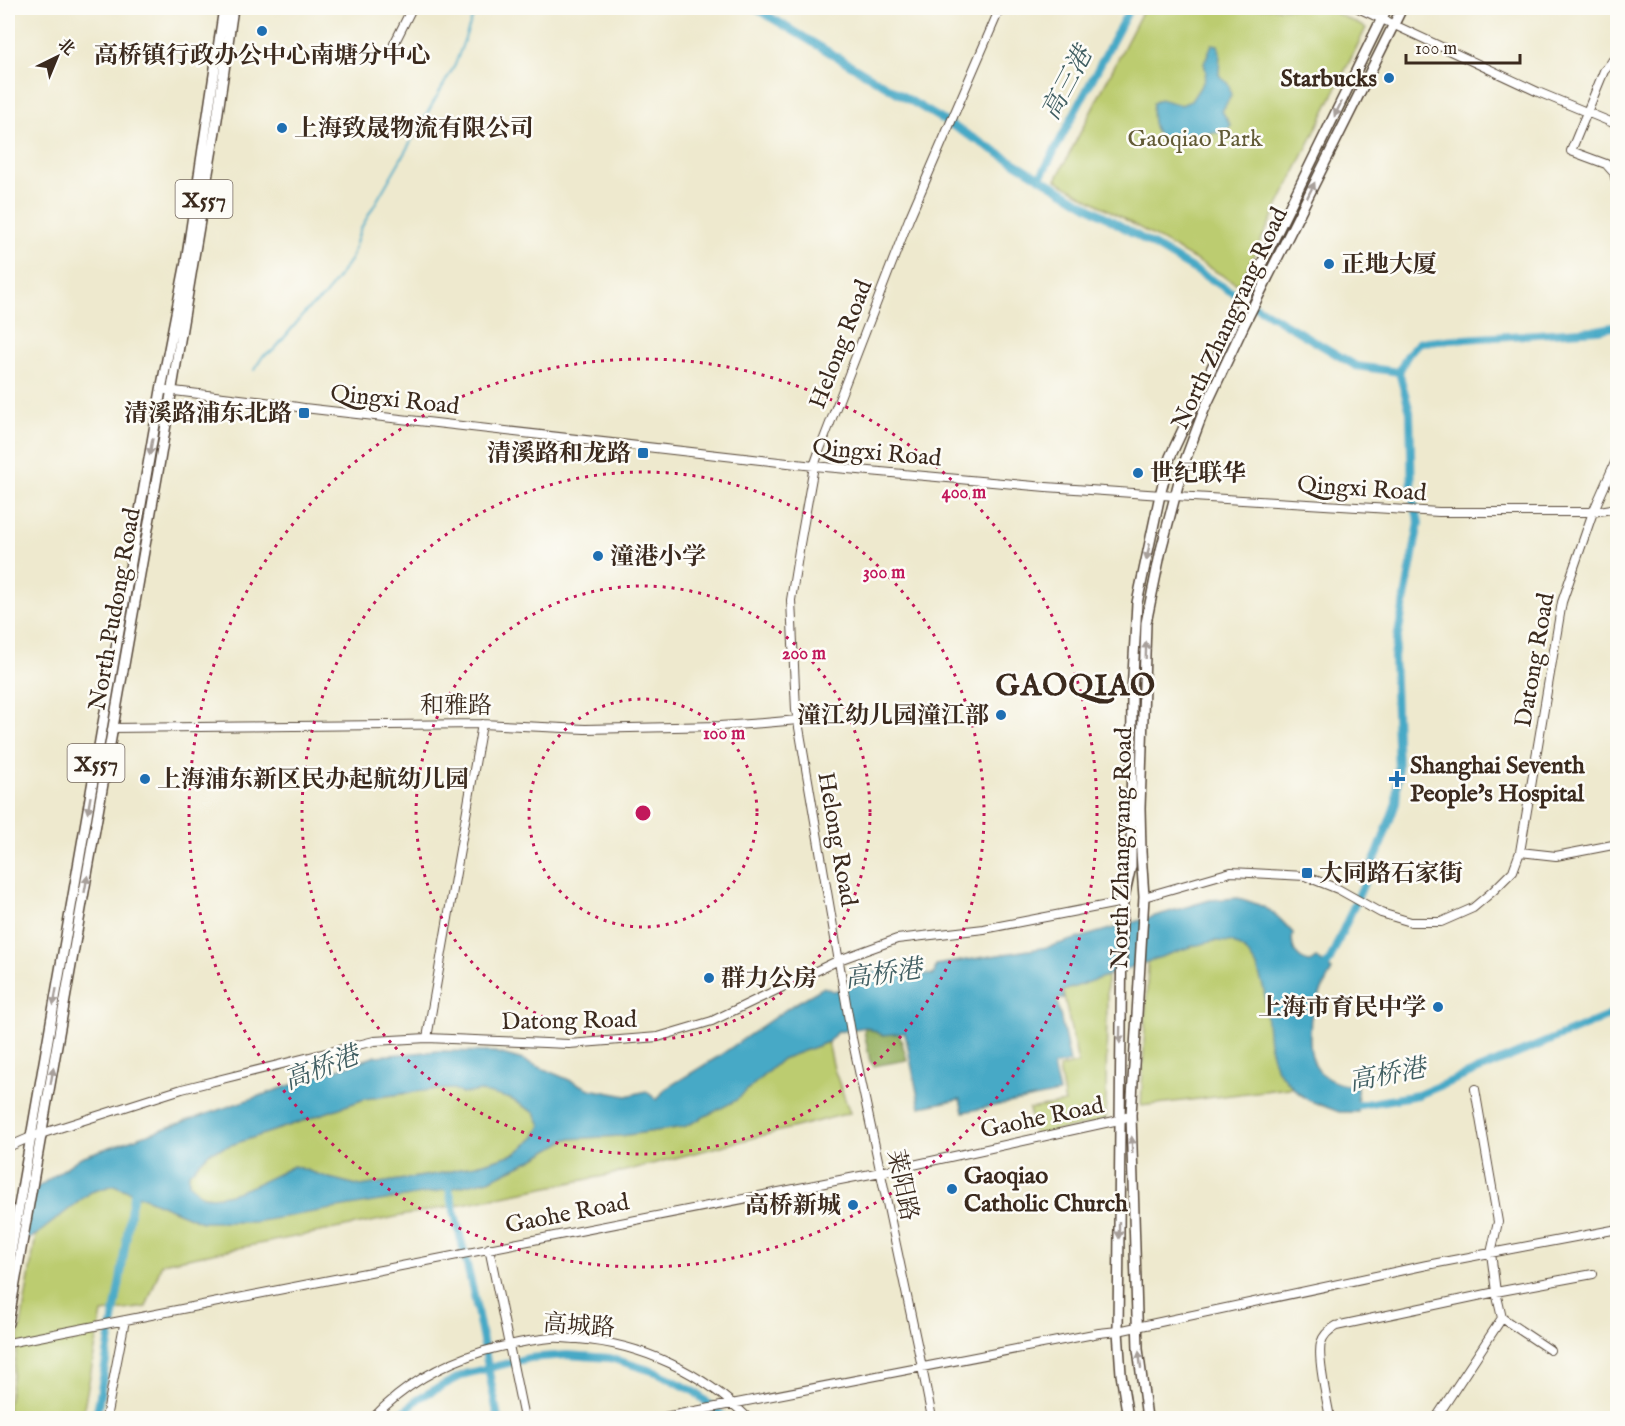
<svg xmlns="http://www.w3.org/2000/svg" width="1625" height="1426" font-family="'IM FELL English','Noto Serif SC',serif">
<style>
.green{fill:#bccc6f;stroke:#7c7b46;stroke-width:1.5}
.forest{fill:#95b062;stroke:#686d40;stroke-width:1.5}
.water{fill:#46a9c6;stroke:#406a72;stroke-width:1.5;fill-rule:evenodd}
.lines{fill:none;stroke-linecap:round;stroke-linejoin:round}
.stream{stroke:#46a9c6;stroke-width:2}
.canal{stroke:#46a9c6;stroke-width:8}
.minor-casing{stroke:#564738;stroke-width:10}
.major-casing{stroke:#564738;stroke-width:12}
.minor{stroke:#fff;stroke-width:8}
.major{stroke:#fff;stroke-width:9}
.oneway{fill:#a79f9a}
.ring{fill:none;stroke:#c2185b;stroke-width:3;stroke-dasharray:3 6}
.poi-dot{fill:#1f6fb2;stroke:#fdfcf7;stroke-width:2}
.labels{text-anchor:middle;stroke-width:5;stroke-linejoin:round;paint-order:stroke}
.shield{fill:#fdfcf7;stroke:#75695f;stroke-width:1.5}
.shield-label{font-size:22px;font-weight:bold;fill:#3b2a1e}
.poi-label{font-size:24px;font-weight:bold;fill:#3b2a1e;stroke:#fdfcf7;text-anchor:start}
.park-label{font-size:24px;fill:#625b36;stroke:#fdfcf7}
.street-label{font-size:24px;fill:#3b2a1e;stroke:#fdfcf7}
.water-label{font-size:26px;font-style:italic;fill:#3f5d61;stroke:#fdfcf7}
.district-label{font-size:30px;font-weight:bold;letter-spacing:1.5px;fill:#3b2a1e;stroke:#fdfcf7}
.centre{fill:#c2185b;stroke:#fdfcf7;stroke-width:3}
.ring-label{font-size:18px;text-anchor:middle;font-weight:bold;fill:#c2185b;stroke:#fdfcf7;stroke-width:5;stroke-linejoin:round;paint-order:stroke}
</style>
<rect width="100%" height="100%" fill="#fdfcf7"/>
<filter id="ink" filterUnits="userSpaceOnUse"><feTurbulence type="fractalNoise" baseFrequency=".0167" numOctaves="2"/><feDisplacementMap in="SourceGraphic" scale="12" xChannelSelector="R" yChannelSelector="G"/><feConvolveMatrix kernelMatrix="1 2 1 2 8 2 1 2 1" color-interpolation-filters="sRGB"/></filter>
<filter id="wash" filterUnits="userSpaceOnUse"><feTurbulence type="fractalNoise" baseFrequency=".008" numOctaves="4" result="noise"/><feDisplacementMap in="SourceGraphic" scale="24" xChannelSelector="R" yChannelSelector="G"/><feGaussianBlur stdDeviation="1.35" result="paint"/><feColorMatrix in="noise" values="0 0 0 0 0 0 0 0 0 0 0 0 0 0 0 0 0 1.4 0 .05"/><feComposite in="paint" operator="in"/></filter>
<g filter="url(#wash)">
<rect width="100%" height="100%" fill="#eee9ce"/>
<path class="green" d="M1144,8H1326L1366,28L1239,285L1056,180Z
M1199,926L1266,957L1297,1087L1141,1106L1149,946Z
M1107,975L1106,1119L1095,1123L1034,1135L1029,1109L1065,1103L1059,1068L1078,1063L1063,991Z
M828,1042L834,1069L850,1113L609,1175L162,1263L146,1307L102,1313L82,1418H8V1404L36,1235L91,1192L114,1185L202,1222L489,1180L533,1159L567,1139L620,1136L684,1127L735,1101L782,1059Z
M454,1089L462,1094L480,1090L511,1099L535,1113L541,1125L535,1137L516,1153L484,1163L443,1173L361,1186L329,1178L294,1166C272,1176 223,1206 199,1194C196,1192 192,1187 189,1183V1173L210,1152L294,1124L365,1099L429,1090Z"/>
<path class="forest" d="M866,1027L882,1035L899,1033L907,1060L874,1066L870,1061L864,1031Z"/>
<path class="water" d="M1212,44L1218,45L1220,52L1219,75L1229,85L1231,96L1222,111L1231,126L1224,133C1213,132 1202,132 1192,136C1188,138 1184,142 1179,143C1177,143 1172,142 1170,142C1152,137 1151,118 1153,103L1160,99L1181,105L1191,101L1204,81L1206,72L1204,63Z
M1238,898C1267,906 1273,910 1293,933C1290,947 1296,960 1310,962L1316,958L1332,970C1325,985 1315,1001 1311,1018C1310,1022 1311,1027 1310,1032C1308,1067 1321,1084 1357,1086L1358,1112H1339L1308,1100L1296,1091L1277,1070L1269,1044L1264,990L1257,967L1246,951L1232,942L1215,941L1193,946L1063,991L1064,998L1057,1000L1070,1062L1053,1066L1059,1093L963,1112L960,1099L920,1107L905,1033L882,1035L866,1027L837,1032L828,1042L782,1059L735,1101L684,1127L620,1136L567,1139L533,1159L489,1180L440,1191L254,1222H202L114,1185L91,1192L36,1235L8,1252V1208L81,1157L376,1056L440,1051L495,1052L523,1060L590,1089L627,1096L646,1091L657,1100L665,1089L716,1058L791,1006L824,987L833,991L859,985L875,971L934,975L936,965L1048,947L1210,900ZM454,1089L462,1094L480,1091L511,1099L535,1113L541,1125L535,1137L516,1153L484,1163L443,1173L361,1186L329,1178L294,1166C272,1176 222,1206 199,1194C196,1192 192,1186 189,1183V1173L210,1152L294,1124L365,1099L429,1090Z"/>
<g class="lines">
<path class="stream" d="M254,370L263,356L274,350L308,309L324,297L351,259L360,230L455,65L476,8"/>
<path class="canal" d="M755,8L1356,366L1399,372
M1040,178L1130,8
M1321,972L1329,962L1348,919L1378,852L1396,803L1398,769L1394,656L1419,523L1412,495L1410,412L1399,372L1408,354L1420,342L1597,330L1618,326
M1348,1107L1418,1095L1618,1012
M447,1180L474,1295L498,1418
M96,1418L121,1274L131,1207L137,1182
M397,1418L419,1398L465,1374L529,1358L567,1355L610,1358L659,1373L695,1392L725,1418"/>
</g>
</g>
<g filter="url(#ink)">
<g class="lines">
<g class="minor-casing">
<path id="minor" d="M1358,8L1538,92L1618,125
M1613,8L1618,13
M394,44L412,8
M1618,55L1604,71L1571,151L1606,164L1614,173L1618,189
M1612,61L1618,73
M166,390L265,402L304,408L814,466L1046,487L1176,496L1439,512H1593L1618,508
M113,728L482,724L585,729L719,726L764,723L798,720
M1520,852L1556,856L1618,844
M1144,897L1231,872L1305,876L1338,889L1381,913L1411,922H1441L1473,908L1493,891L1513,871L1520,852L1562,602L1593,512L1618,456
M427,1038L482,724
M1475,1089L1498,1222L1491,1253L1496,1292L1502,1318L1550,1350
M8,1147L31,1137L182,1089L374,1041L427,1038L569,1044L658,1037L712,1021L839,960L897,939L984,929L1123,902
M489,1248L524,1418
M8,1343L881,1172L1119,1120L1131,1115
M106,1418L125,1320
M373,1418C404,1385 441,1364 484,1351C507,1345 527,1340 551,1338C560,1337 570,1339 578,1339C643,1344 703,1373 748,1418
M659,1418L1099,1333L1118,1331L1427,1265L1618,1229
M932,1418L922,1367L852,1038L796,710L791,600L800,544L814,466L820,449L909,219L1000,8
M1330,1418C1327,1401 1317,1357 1321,1343C1323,1335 1329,1330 1336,1326L1496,1292L1593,1274
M1436,1418L1502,1318"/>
</g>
<g class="major-casing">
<path id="major" d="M8,1269L161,390L186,262L224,8
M8,1323L159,466L217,119L233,8
M1128,1418L1121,1374L1118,1331L1122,921L1123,902L1131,866L1132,693L1137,603L1160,495L1170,457L1239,310L1387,8
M1147,1418L1138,1349L1131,1115L1144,897L1141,852L1140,808L1146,623L1161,550L1183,466L1204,410L1244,325L1402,8"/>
</g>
<use href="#minor" class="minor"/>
<use href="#major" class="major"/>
</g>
<defs><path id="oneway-solid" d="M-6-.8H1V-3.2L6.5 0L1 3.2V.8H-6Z" transform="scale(1.5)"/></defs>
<g class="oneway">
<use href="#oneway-solid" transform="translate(1338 109) rotate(116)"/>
<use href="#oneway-solid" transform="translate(1311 190) rotate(-64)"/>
<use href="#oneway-solid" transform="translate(151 447) rotate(100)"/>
<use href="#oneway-solid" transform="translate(1148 552) rotate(102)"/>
<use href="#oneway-solid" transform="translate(1146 650) rotate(-88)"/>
<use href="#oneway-solid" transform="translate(89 805) rotate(100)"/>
<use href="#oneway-solid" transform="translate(86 884) rotate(-80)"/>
<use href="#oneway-solid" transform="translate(55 997) rotate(100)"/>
<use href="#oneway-solid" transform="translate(1120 1035) rotate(91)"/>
<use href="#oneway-solid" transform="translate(52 1076) rotate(-80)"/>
<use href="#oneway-solid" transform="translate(1132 1145) rotate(-92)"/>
<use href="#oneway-solid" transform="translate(1119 1230) rotate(90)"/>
<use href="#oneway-solid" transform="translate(1140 1360) rotate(-97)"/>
</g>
</g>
<g class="ring">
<circle cx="643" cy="813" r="114"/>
<circle cx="643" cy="813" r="227"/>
<circle cx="643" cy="813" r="341"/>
<circle cx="643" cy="813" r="454"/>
</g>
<g class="poi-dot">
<circle cx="262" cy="31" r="6"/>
<circle cx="1389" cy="78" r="6"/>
<circle cx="282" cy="128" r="6"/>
<circle cx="1329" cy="264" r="6"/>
<rect x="298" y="407" width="12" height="12" rx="3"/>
<rect x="637" y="447" width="12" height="12" rx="3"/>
<circle cx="1138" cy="473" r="6"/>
<circle cx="598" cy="556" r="6"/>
<circle cx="1001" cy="715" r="6"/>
<circle cx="145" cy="779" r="6"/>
<path d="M1394 770h6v6h6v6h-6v6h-6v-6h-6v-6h6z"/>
<rect x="1301" y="867" width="12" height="12" rx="3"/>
<circle cx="709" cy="978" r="6"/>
<circle cx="1438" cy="1007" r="6"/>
<circle cx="952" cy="1189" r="6"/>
<circle cx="853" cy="1205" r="6"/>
</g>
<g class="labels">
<g class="shield">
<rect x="175.5" y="180" width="57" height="38" rx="4.5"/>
<rect x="67.5" y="744" width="57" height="38" rx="4.5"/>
</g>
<g class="shield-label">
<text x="204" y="207">X557</text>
<text x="96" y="771">X557</text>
</g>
<g class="poi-label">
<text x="262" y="63" text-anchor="middle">高桥镇行政办公中心南塘分中心</text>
<text x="1377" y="86" text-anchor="end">Starbucks</text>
<text x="294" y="136">上海致晟物流有限公司</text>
<text x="1341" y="272">正地大厦</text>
<text x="292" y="421" text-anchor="end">清溪路浦东北路</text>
<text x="631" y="461" text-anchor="end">清溪路和龙路</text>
<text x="1150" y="481">世纪联华</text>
<text x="610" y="564">潼港小学</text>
<text x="989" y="723" text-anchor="end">潼江幼儿园潼江部</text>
<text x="1410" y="773">Shanghai Seventh<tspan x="1410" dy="28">People's Hospital</tspan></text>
<text x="157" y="787">上海浦东新区民办起航幼儿园</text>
<text x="1319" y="881">大同路石家街</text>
<text x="721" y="986">群力公房</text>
<text x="1426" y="1015" text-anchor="end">上海市育民中学</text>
<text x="964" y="1183">Gaoqiao<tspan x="964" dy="28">Catholic Church</tspan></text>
<text x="841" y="1213" text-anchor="end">高桥新城</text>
</g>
<g class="park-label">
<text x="1195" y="146">Gaoqiao Park</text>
</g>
<g class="street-label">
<text transform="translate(1229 318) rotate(-65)" y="8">North Zhangyang Road</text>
<text transform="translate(840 344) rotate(-69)" y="8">Helong Road</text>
<text transform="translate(395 399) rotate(6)" y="8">Qingxi Road</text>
<text transform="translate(877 452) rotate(5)" y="8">Qingxi Road</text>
<text transform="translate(1362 488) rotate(4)" y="8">Qingxi Road</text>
<text transform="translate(114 609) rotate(-80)" y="8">North Pudong Road</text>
<text transform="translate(1534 660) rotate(-80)" y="8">Datong Road</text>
<text x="456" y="713">和雅路</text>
<text transform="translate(838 839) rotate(80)" y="8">Helong Road</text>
<text transform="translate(1121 848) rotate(-89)" y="8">North Zhangyang Road</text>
<text transform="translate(569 1020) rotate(-1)" y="8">Datong Road</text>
<text transform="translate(1042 1117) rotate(-12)" y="8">Gaohe Road</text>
<text transform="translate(903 1185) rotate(78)" y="8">莱阳路</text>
<text transform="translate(567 1213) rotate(-11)" y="8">Gaohe Road</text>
<text transform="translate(579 1325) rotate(4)" y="8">高城路</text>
</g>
<g class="water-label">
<text transform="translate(1066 83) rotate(-62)" y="9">高三港</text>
<text transform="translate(883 973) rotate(-8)" y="9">高桥港</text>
<text transform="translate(321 1067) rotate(-21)" y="9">高桥港</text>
<text transform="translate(1387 1074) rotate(-11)" y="9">高桥港</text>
</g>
<g class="district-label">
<text x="1076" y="695">GAOQIAO</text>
</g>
</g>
<circle cx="643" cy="813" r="9" class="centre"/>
<g class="ring-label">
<text x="964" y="498">400 m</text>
<text x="884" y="578">300 m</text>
<text x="804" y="659">200 m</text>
<text x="724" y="739">100 m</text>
</g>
<rect width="1625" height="1426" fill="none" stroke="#fdfcf7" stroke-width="30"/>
<g transform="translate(57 57) rotate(43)" stroke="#fdfcf7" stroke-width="4.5" paint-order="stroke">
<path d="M0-4.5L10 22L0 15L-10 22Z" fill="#3b2a1e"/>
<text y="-9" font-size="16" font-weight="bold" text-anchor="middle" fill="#3b2a1e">北</text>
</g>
<path d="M1406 54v9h114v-9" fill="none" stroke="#3b2a1e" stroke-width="3"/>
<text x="1415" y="54" font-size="18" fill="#3b2a1e" stroke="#fdfcf7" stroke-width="4.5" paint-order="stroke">100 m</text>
</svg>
